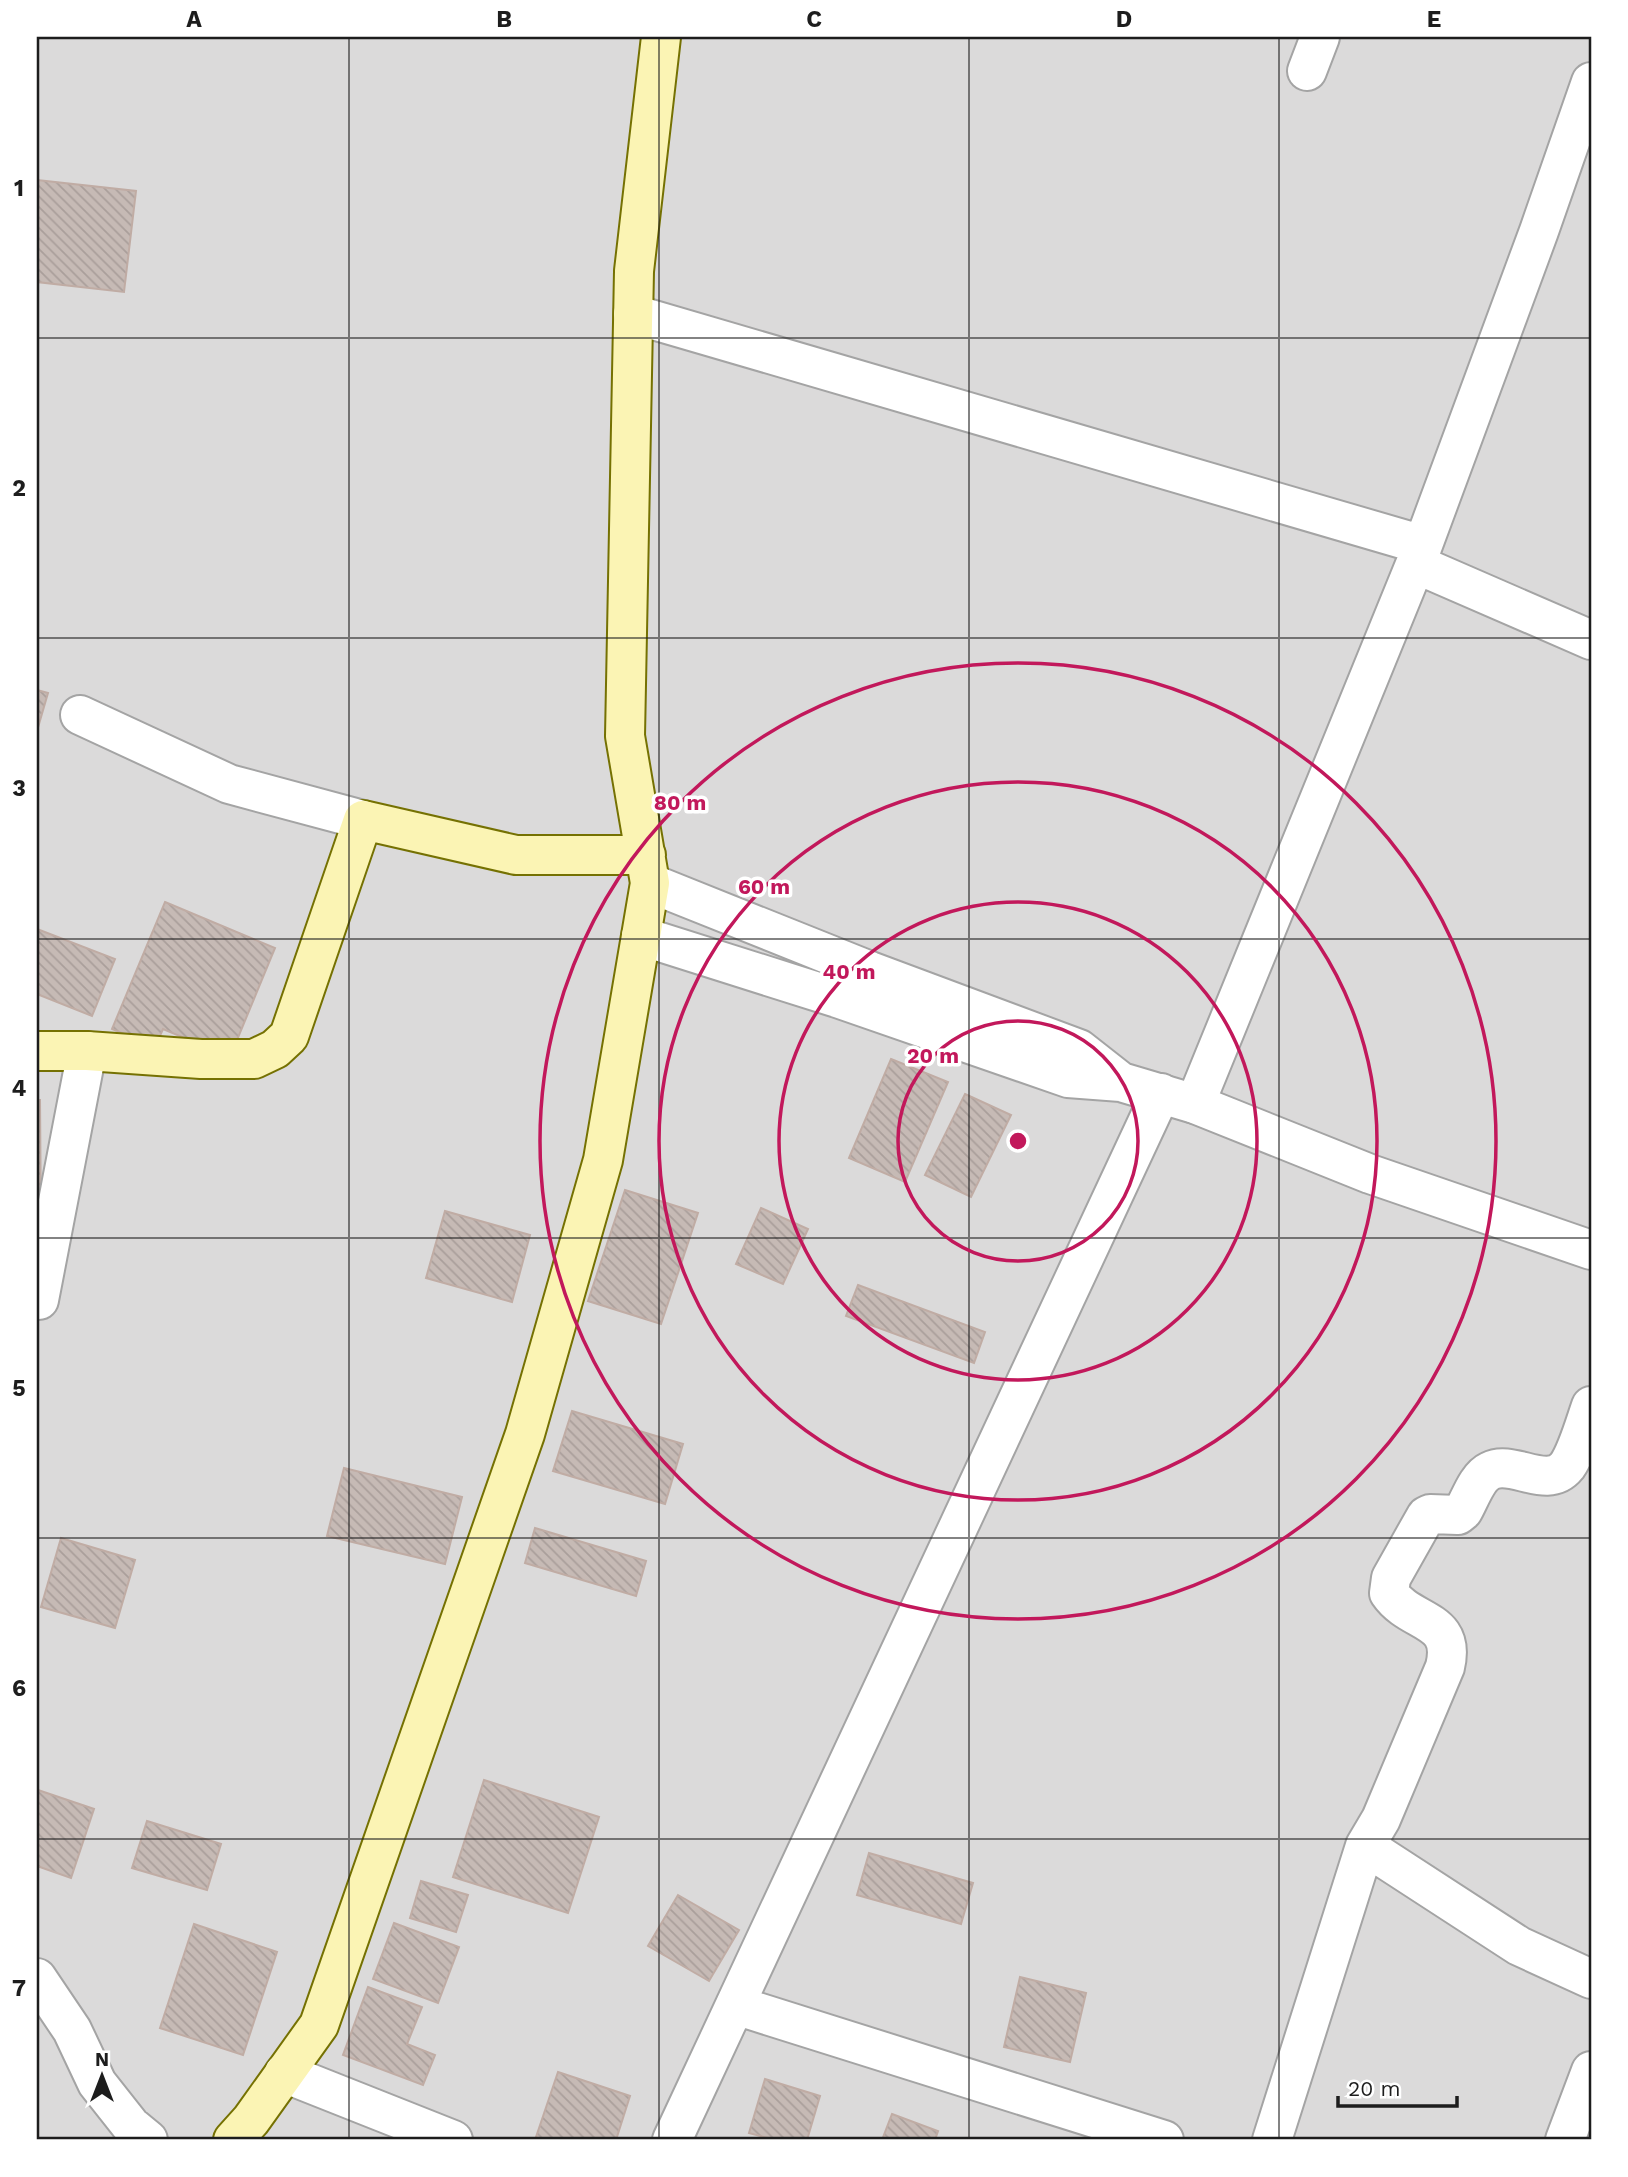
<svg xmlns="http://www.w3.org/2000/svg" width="1628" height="2177" font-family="'Work Sans',sans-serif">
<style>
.residential{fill:#dbdada}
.building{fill:url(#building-back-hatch);stroke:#c0aca4;stroke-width:2}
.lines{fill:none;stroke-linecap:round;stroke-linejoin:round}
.minor-casing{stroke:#a4a4a4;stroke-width:42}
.tertiary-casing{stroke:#a4a4a4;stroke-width:42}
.secondary-casing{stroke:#757102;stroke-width:42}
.minor{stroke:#fff;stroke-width:38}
.tertiary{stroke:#fff;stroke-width:38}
.secondary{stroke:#fbf4b4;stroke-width:38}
.grid{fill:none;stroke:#1d1d1d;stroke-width:2;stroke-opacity:0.55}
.ring{fill:none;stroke:#c2185b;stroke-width:3.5}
.centre{fill:#c2185b;stroke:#fff;stroke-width:3.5}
.ring-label{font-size:21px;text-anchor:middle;font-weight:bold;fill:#c2185b;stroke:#fff;stroke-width:7;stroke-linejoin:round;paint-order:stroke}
.neatline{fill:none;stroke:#1d1d1d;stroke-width:2.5}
.grid-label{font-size:23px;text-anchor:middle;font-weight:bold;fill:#1d1d1d}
</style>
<defs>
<pattern id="building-back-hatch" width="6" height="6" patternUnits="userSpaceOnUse" patternTransform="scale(1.75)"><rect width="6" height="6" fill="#c6bab5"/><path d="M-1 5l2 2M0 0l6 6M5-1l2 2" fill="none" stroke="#aa9f9b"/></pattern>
</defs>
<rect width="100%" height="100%" fill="#eee8e2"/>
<path class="residential" d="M37,37H1591V2140H37Z"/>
<path class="building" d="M37,180L136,191L124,292L37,282Z
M37,690L48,693L37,731Z
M165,902L275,948L230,1057L163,1029L155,1047L112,1029Z
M37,929L115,959L92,1016L37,994Z
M891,1059L948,1082L905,1182L849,1158Z
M965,1094L1011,1115L971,1197L925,1175Z
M37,1100H40L41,1227H37Z
M625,1190L698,1213L661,1324L588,1301Z
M761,1208L808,1229L783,1284L736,1264Z
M445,1211L530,1235L512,1302L426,1278Z
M858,1285L985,1332L974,1363L846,1316Z
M572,1411L683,1444L665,1504L553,1471Z
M344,1468L462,1497L445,1564L327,1536Z
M535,1528L646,1561L636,1596L525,1563Z
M61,1538L135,1560L115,1628L41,1607Z
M484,1780L599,1817L568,1913L453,1877Z
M38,1790L94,1809L71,1878L37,1866Z
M147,1821L221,1844L207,1890L132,1868Z
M869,1853L973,1883L961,1924L857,1895Z
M421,1881L468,1895L456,1932L410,1918Z
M678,1895L739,1930L709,1981L648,1946Z
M394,1923L459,1947L438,2003L373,1979Z
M194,1924L277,1952L243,2055L160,2028Z
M1020,1977L1086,1993L1070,2062L1004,2047Z
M368,1987L422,2007L407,2044L435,2055L423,2085L343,2055Z
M558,2072L630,2096L616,2140H535Z
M765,2079L820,2096L807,2140H775L749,2133Z
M892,2114L938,2131L935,2140H882Z"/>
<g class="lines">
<g class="minor-casing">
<path id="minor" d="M1307,71L1320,37
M633,314L1423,545
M1416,564L1591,640
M80,715L229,784L363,820
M1195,1104L1423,545L1539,231L1591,82
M39,1300L87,1051
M1365,1846L1519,1946L1591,1979
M37,1978L72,2030L97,2083L131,2126L148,2140
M735,2005L1164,2140
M284,2073L453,2140
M672,2140L1161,1093
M1272,2140L1365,1846L1381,1819L1445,1667C1457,1617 1411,1625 1389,1593L1391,1578L1426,1516L1430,1514L1458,1515L1463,1511C1470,1499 1477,1477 1490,1471C1513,1459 1547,1491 1567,1466C1577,1452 1585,1423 1591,1406
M1565,2140L1591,2071"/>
</g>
<g class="tertiary-casing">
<path id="tertiary" d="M650,883L870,971L1079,1049L1121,1082
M641,936L837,998L1068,1078L1121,1082L1195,1104L1370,1174L1591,1250"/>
</g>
<g class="secondary-casing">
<path id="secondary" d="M37,1051H87L201,1059H254L275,1049L289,1036L363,820L516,855H646
M233,2140L251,2120L319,2025L525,1434L603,1160L650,883L625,736L634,271L661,37"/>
</g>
<use href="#minor" class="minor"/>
<use href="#tertiary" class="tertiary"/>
<use href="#secondary" class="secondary"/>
</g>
<path class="grid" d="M349,37V2140M659,37V2140M969,37V2140M1279,37V2140M37,338H1591M37,638H1591M37,939H1591M37,1238H1591M37,1538H1591M37,1839H1591"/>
<g class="ring">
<circle cx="1018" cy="1141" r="120"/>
<circle cx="1018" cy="1141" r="239"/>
<circle cx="1018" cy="1141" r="359"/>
<circle cx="1018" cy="1141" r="478"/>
</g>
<circle cx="1018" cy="1141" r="10" class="centre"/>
<g class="ring-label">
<text x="680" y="810">80 m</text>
<text x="764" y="894">60 m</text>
<text x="849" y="979">40 m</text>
<text x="933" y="1063">20 m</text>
</g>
<rect width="1628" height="2177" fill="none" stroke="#ffffff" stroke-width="77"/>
<g transform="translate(102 2076)" stroke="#ffffff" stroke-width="5" paint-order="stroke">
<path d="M0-5L12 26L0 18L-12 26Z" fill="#1d1d1d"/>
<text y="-10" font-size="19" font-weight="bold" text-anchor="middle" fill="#1d1d1d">N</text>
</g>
<path d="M1338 2096v10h119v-10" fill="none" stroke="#1d1d1d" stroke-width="3.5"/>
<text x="1348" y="2096" font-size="21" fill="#1d1d1d" stroke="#ffffff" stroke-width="5" paint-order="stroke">20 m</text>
<rect x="38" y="38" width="1552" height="2100" class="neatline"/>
<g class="grid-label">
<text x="194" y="27">A</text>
<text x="504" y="27">B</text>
<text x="814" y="27">C</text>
<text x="1124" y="27">D</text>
<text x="1434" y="27">E</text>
<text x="19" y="196">1</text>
<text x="19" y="496">2</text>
<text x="19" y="796">3</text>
<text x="19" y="1096">4</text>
<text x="19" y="1396">5</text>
<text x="19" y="1696">6</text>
<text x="19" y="1996">7</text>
</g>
</svg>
